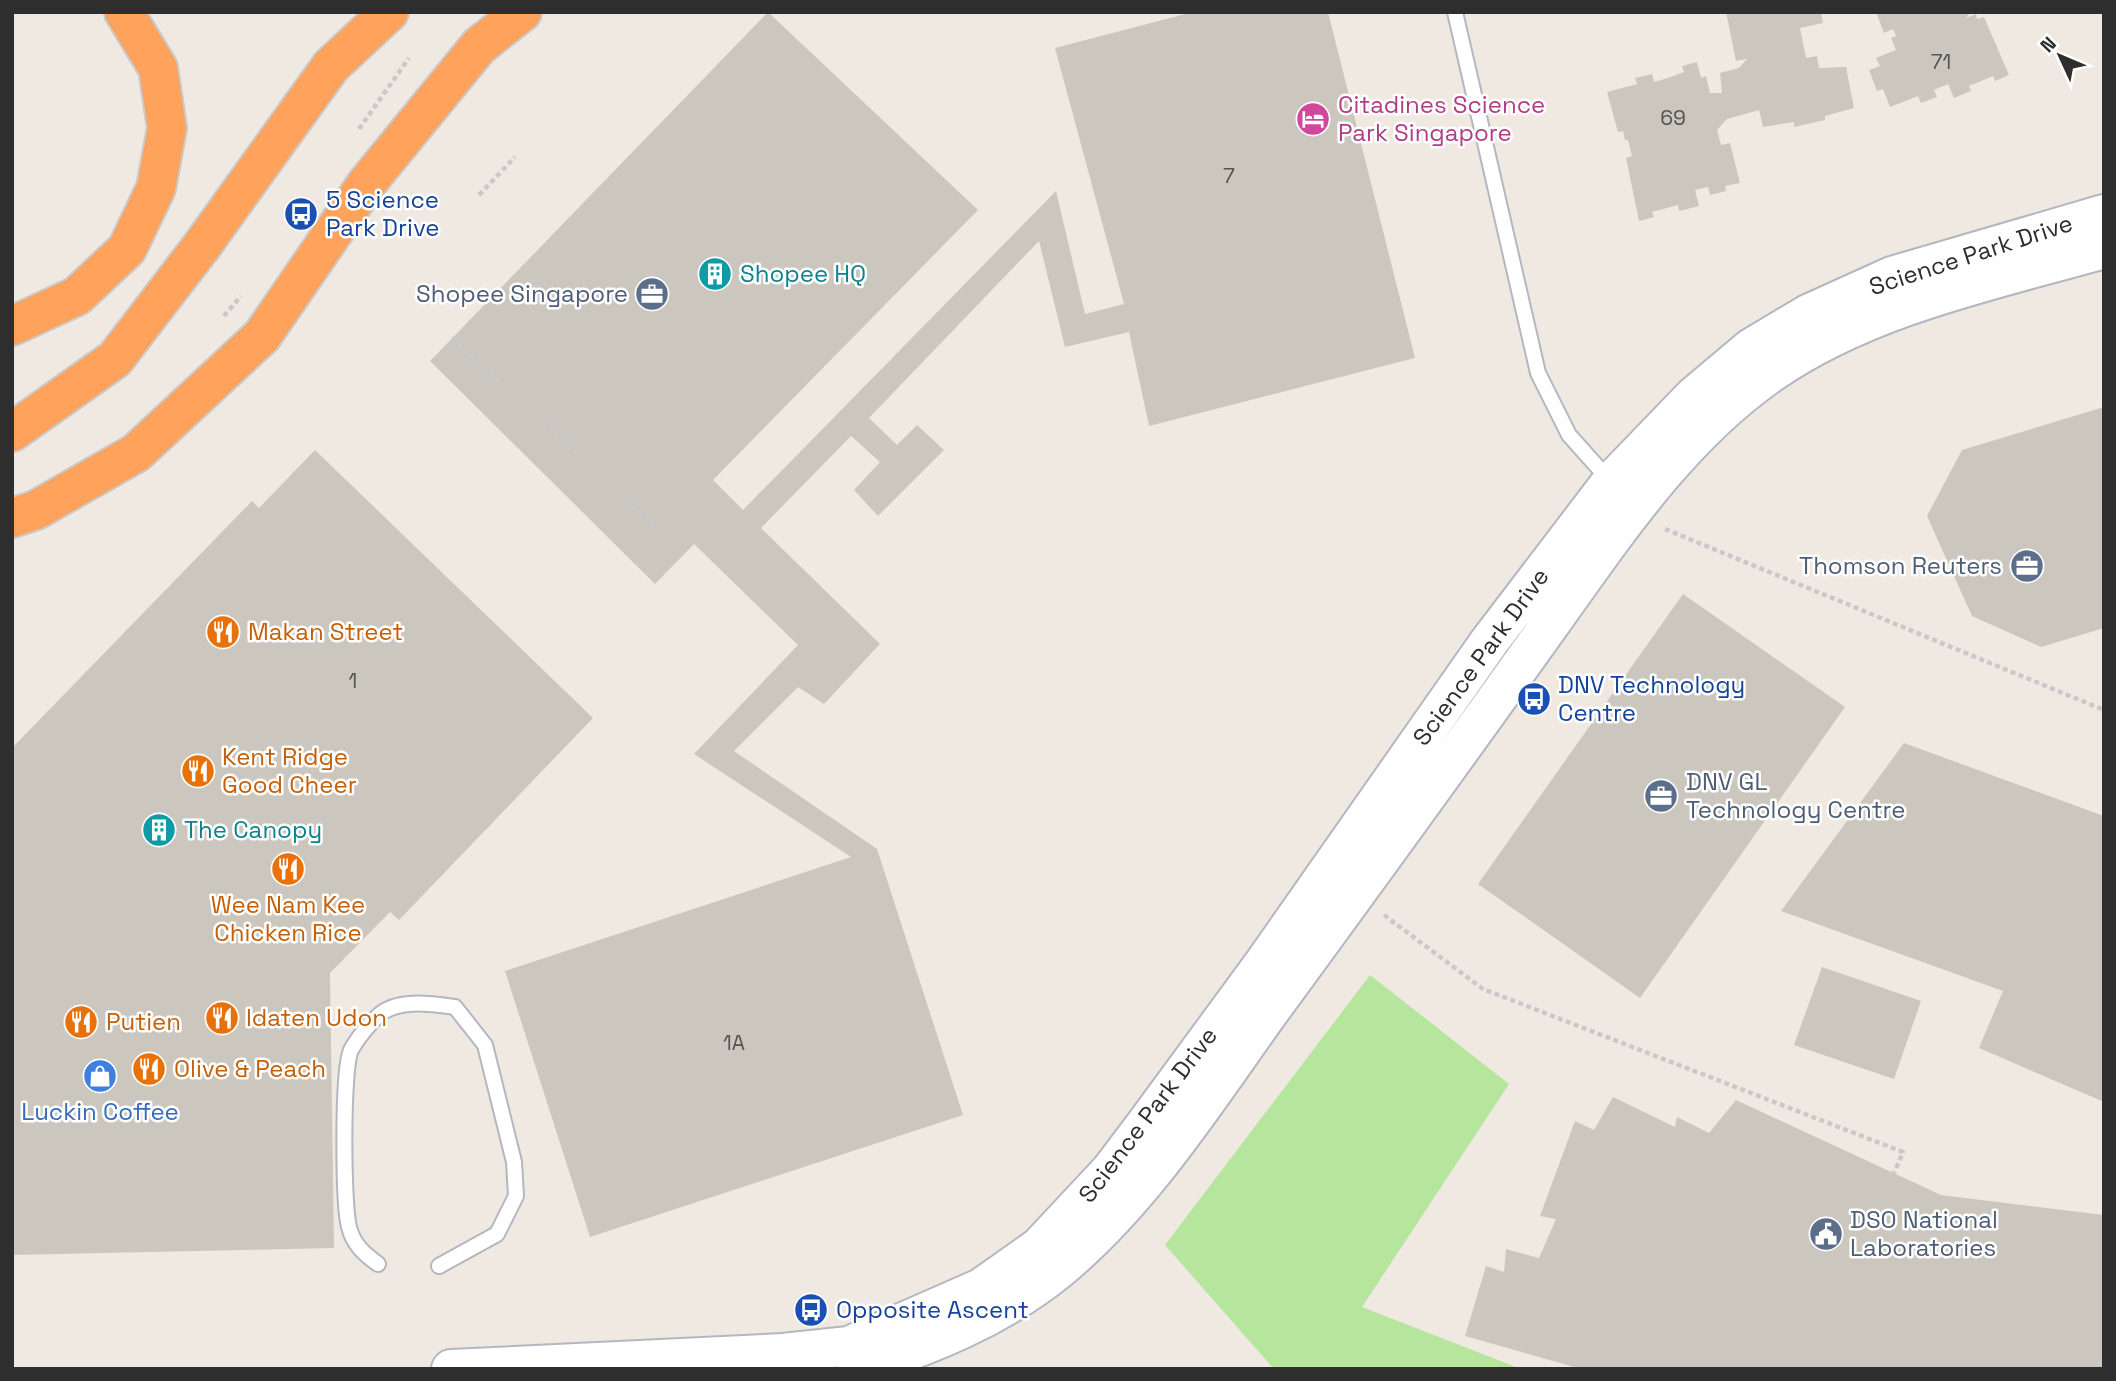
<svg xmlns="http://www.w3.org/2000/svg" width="2116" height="1381" font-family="'Space Grotesk',sans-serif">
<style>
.green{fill:#b6e59e}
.building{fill:#cbc7bf}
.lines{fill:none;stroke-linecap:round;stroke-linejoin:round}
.service-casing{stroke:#b4b7c1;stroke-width:18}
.secondary-casing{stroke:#b4b7c1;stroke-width:42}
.motorway-casing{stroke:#c9c9c9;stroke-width:42}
.path{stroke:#c9c9c9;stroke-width:4.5;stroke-dasharray:5 3.5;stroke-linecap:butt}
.service{stroke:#fff;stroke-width:14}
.secondary{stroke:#fff;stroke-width:38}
.motorway{stroke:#ffa35c;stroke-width:38}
.labels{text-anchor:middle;stroke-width:5;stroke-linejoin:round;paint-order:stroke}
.number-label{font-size:21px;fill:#555452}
.hotel-label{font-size:24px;fill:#b23c85;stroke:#fff;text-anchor:start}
.transit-label{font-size:24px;fill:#164399;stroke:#fff;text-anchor:start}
.street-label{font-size:24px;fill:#2e2e2e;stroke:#fff}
.culture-label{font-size:24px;fill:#0d838f;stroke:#fff;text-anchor:start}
.service-label{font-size:24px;fill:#4e5e75;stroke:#fff;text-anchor:end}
.food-label{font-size:24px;fill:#c56008;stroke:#fff;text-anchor:start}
.shop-label{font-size:24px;fill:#366cbe;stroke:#fff}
</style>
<rect width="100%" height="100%" fill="#efe9e1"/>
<path class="green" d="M1370,975L1509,1084L1362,1307L1521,1369H1274L1165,1245Z"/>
<path class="building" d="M768,12L978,210L713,480L743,510L1056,191L1085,314L1124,304L1055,48L1193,12H1328L1415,358L1149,426L1129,332L1065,347L1039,241L869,418L897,445L917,425L944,450L878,516L854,490L880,462L851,436L761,528L880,644L824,704L798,687L734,751L877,849L963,1115L590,1237L505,971L851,857L694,754L798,645L694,544L655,584L430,361Z
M1726,12H1821L1823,23L1800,28L1806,58L1817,56L1819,68L1846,67L1854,108L1825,116V120L1794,127V122L1763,127L1759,110L1727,119L1717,130L1721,145L1730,143L1740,183L1725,186L1726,191L1710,195L1708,187L1695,190L1699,206L1679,211L1678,205L1652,212L1654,217L1639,221L1626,158L1632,156L1628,140H1625L1623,131L1618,132L1607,92L1637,84L1635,78L1652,74L1654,82L1668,78L1684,72L1682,66L1697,62L1701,78L1706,76L1710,93H1722L1720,73L1739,68L1747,59L1736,61Z
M1876,12H1971L1966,18L1976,14L1977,19L1984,17L2009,75L1995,81L1993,76L1969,86L1971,91L1954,98L1948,84L1934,90L1937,97L1921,103L1918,96L1890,107L1883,89L1877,91L1869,70L1880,66L1876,58L1896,50L1891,38L1896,36L1893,29L1884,33Z
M2104,407V628L2041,647L1972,616L1927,516L1962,450Z
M315,450L593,718L399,920L390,912L330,973L334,1248L12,1255V748L252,501L259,508Z
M1683,594L1845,707L1640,998L1478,884Z
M1904,743L2104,816V1102L1979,1048L2003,991L1781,911Z
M1822,967L1921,1001L1894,1079L1794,1045Z
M1613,1097L1675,1127L1677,1117L1709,1133L1736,1100L1941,1195L2104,1215V1369H1581L1465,1336L1486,1266L1504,1272L1506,1249L1539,1258L1556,1219L1540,1216L1575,1121L1594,1130Z"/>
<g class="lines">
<g class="service-casing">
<path id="service" d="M1455,12L1538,373L1569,435L1611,482
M378,1264C364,1254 353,1244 349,1227C343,1204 342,1069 351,1050C357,1039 369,1024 378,1016C396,998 433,1004 455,1007L485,1045L514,1162L516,1196L497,1234L439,1266"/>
</g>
<g class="secondary-casing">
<path id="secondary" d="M451,1369L783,1353L849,1346L981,1288L1039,1247L1111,1170L1145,1125L1264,963L1489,642L1611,482L1694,396L1751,348L1808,314L1892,276L2104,214
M856,1369C927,1347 999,1318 1058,1270C1141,1202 1205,1102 1267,1015C1363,884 1459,752 1553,620C1616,532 1680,436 1771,373C1868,306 1991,281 2104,249"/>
</g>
<g class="motorway-casing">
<path id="motorway" d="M12,326L77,296L127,249L156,188L167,128L158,68L124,12
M12,432L115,359L201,247L331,66L389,12
M12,518L36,510L136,453L262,336L367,183L479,46L522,12"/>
</g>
<path class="path" d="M359,129L409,58
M479,195L515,157
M224,316L241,296
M452,338L504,386
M543,422L580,457
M626,500L661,532
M1665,529L2104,710
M1384,915L1483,989L1903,1152L1894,1173"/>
<use href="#service" class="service"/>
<use href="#secondary" class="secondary"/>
<use href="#motorway" class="motorway"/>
</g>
<defs>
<g id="hotel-disc" transform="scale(1.75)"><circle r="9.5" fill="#d1479c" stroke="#fff"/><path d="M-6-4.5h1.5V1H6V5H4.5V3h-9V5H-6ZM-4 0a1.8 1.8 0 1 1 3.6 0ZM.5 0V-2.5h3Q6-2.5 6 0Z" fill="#fff"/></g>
<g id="bus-disc" transform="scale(1.75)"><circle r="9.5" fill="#1a4fb4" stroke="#fff"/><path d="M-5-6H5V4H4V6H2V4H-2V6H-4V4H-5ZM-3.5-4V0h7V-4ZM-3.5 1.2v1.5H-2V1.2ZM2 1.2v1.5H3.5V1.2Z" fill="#fff"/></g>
<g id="building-disc" transform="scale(1.75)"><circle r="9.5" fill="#0f9aa8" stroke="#fff"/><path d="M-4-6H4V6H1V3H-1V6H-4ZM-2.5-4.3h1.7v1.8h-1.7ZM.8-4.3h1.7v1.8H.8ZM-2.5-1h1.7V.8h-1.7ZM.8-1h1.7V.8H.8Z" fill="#fff"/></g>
<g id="office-disc" transform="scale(1.75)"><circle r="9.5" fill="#5c6f8a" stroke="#fff"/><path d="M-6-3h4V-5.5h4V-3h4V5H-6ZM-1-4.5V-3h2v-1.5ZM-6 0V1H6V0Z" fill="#fff"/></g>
<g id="restaurant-disc" transform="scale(1.75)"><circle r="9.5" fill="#e8710a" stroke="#fff"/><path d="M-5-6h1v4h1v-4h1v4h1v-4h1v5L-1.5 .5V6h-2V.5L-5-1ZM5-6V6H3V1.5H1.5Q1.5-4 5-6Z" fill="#fff"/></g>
<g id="shop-disc" transform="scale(1.75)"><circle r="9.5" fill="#3f7fe0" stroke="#fff"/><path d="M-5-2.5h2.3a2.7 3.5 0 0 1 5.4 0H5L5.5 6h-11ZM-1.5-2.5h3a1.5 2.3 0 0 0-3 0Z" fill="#fff"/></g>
<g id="civic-disc" transform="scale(1.75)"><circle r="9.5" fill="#5c6f8a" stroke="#fff"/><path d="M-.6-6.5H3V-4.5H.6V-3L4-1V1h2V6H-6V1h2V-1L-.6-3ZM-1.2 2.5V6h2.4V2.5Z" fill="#fff"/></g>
</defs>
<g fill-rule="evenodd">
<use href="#hotel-disc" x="1313" y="119"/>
<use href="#bus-disc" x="301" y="214"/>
<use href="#building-disc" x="715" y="274"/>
<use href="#office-disc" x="652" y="294"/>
<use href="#office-disc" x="2027" y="566"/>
<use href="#restaurant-disc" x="223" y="632"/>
<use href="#bus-disc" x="1534" y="699"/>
<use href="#restaurant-disc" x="198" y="771"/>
<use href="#office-disc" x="1661" y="796"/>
<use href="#building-disc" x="159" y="830"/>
<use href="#restaurant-disc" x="288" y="869"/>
<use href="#restaurant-disc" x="222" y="1018"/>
<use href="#restaurant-disc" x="81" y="1022"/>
<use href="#restaurant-disc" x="149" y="1069"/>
<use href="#shop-disc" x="100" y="1076"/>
<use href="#civic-disc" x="1826" y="1234"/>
<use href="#bus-disc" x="811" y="1310"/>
</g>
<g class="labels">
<g class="number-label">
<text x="1941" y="69">71</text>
<text x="1673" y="125">69</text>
<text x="1229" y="183">7</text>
<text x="353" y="688">1</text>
<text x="734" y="1050">1A</text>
</g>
<g class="hotel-label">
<text x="1338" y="113">Citadines Science<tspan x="1338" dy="28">Park Singapore</tspan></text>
</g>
<g class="transit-label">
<text x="326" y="208">5 Science<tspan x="326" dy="28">Park Drive</tspan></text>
<text x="1558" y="693">DNV Technology<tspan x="1558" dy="28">Centre</tspan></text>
<text x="836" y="1318">Opposite Ascent</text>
</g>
<g class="street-label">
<text transform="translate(1971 255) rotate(-18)" y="8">Science Park Drive</text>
<text transform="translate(1481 657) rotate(-54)" y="8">Science Park Drive</text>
<text transform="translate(1148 1115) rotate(-53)" y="8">Science Park Drive</text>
</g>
<g class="culture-label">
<text x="740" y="282">Shopee HQ</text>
<text x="184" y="838">The Canopy</text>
</g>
<g class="service-label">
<text x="628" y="302">Shopee Singapore</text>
<text x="2002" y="574">Thomson Reuters</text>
<text x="1686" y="790" text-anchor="start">DNV GL<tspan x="1686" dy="28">Technology Centre</tspan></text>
<text x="1850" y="1228" text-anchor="start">DSO National<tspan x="1850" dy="28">Laboratories</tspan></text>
</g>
<g class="food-label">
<text x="248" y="640">Makan Street</text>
<text x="222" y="765">Kent Ridge<tspan x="222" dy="28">Good Cheer</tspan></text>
<text x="288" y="913" text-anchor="middle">Wee Nam Kee<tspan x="288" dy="28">Chicken Rice</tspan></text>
<text x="246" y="1026">Idaten Udon</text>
<text x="106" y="1030">Putien</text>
<text x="174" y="1077">Olive &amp; Peach</text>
</g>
<g class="shop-label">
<text x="100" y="1120">Luckin Coffee</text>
</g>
</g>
<rect width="2116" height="1381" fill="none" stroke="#2e2e2e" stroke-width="28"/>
<g transform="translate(2060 56) rotate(314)" stroke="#ffffff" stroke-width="5" paint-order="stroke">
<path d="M0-5L12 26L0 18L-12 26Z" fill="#2e2e2e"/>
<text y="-10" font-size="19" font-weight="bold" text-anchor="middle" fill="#2e2e2e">N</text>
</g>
</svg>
